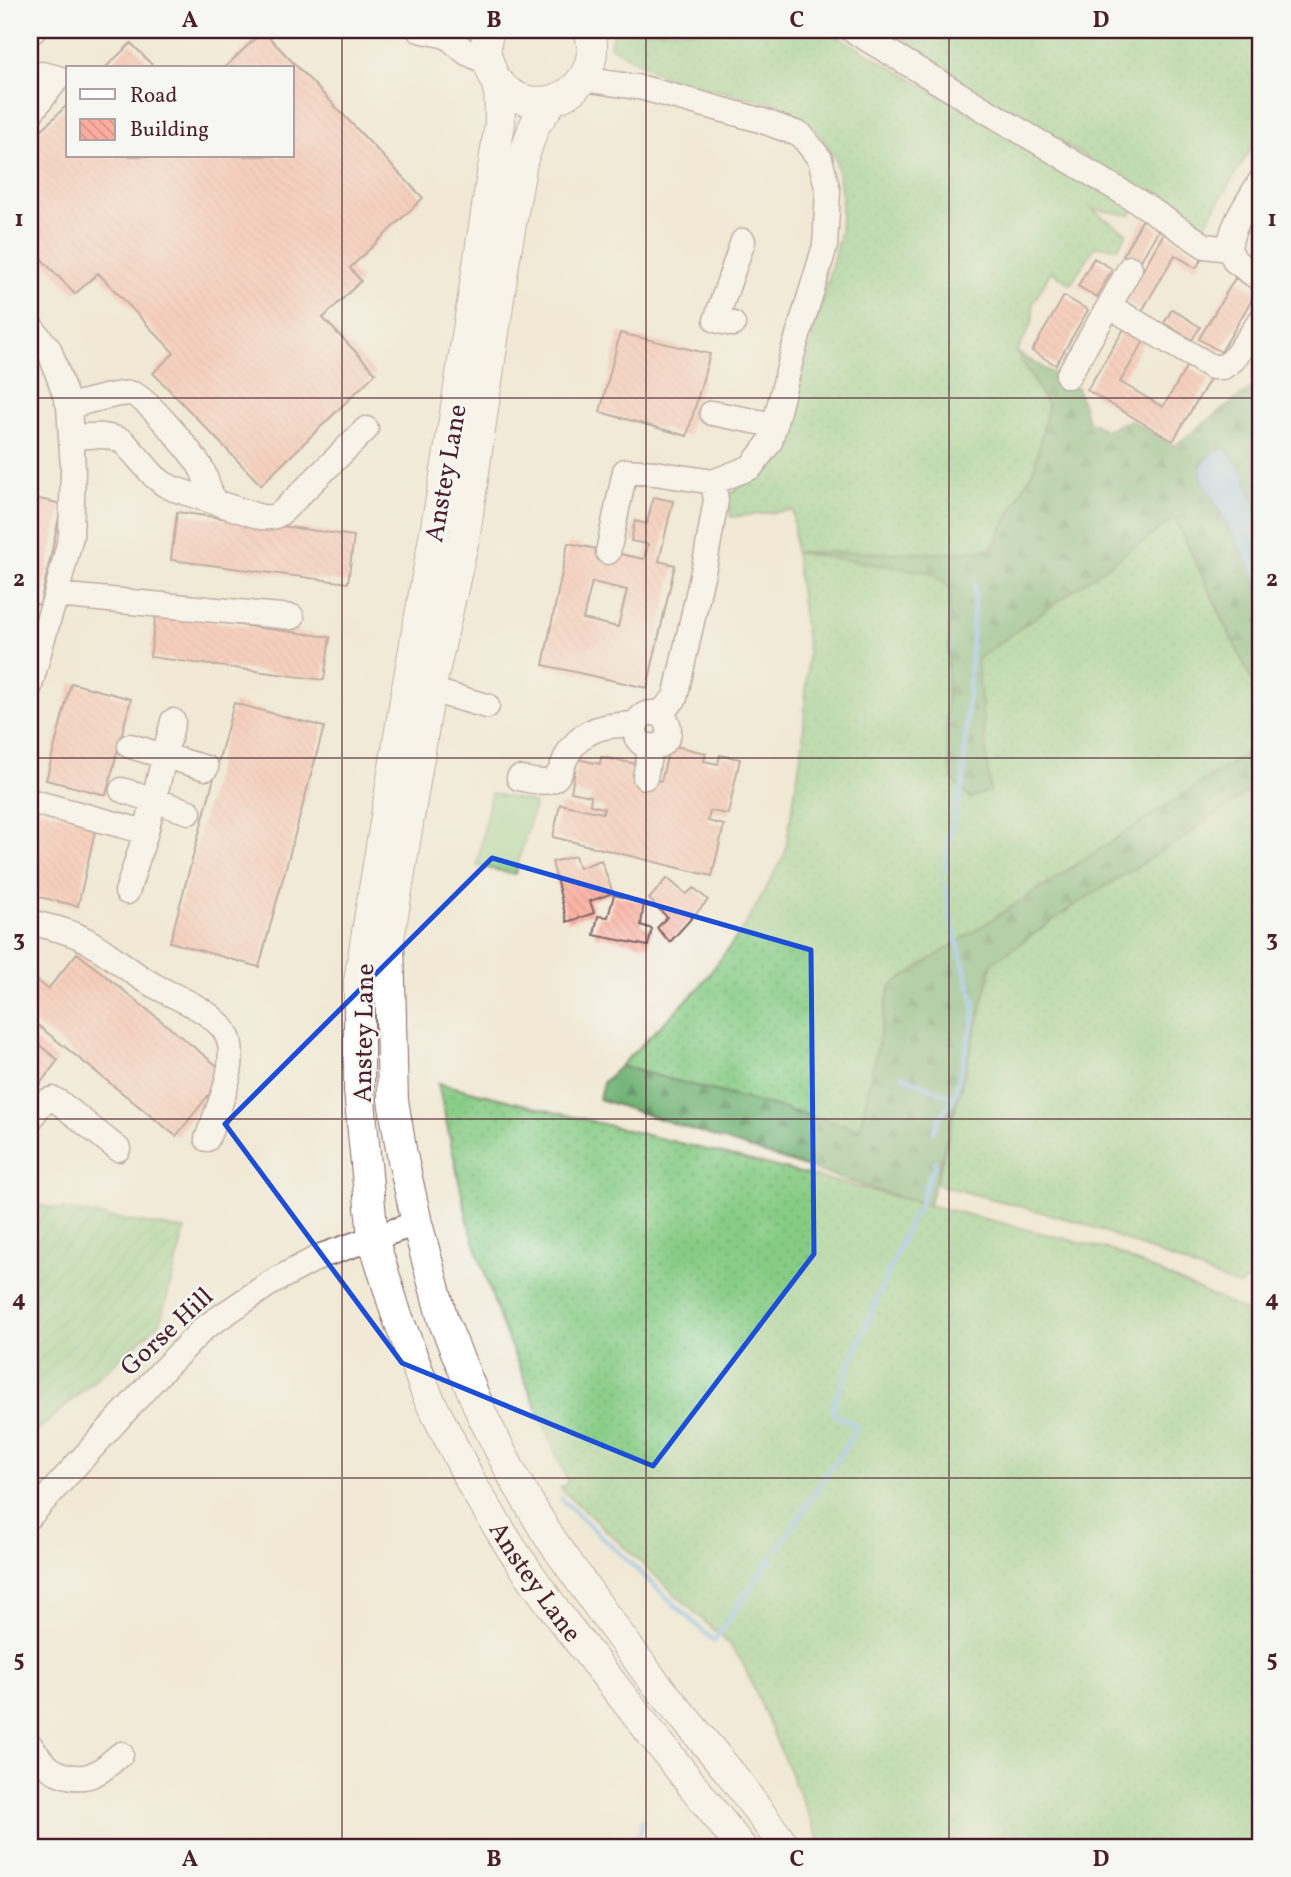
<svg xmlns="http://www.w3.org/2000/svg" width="1291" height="1877" font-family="Vollkorn,serif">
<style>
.grass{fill:url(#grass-dots);stroke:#687658;stroke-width:2}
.forest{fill:url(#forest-firs);stroke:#5c684e;stroke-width:2}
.garden{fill:url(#garden-furrows);stroke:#687658;stroke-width:2}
.pitch{fill:#87cc85;stroke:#687658;stroke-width:2}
.water{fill:#7fb9f0;stroke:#646c8e;stroke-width:2}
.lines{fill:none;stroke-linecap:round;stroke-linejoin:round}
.stream{stroke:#7fb9f0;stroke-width:5}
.building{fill:url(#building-back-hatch);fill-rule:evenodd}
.minor-casing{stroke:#846666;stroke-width:27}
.major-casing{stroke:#846666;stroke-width:32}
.minor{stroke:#fff;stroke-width:24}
.major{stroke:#fff;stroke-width:30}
.marked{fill:none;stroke:#1d4ed8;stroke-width:5;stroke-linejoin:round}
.grid{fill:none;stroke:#4a1f2b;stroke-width:2;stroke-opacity:0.55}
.labels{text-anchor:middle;stroke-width:5;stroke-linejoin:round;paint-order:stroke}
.street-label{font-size:26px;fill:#4a1f2b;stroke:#f6f6f2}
.neatline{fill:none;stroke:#4a1f2b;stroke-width:2.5}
.grid-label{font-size:23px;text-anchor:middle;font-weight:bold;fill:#4a1f2b}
</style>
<defs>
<pattern id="grass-dots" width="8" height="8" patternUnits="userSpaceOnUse" patternTransform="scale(1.75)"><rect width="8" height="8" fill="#87cc85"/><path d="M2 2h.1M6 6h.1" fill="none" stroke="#76af73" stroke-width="1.8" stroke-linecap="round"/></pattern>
<pattern id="forest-firs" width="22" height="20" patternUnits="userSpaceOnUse" patternTransform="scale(1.75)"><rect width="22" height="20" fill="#6db072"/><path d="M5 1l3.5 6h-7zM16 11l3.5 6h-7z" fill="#5c8f5e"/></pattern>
<pattern id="garden-furrows" width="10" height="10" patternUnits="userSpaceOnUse" patternTransform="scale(1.75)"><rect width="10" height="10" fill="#87cc85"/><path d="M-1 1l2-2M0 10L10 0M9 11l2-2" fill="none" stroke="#76af73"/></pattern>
<pattern id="building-back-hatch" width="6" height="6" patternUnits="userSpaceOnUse" patternTransform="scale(1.75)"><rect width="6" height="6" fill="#fcad9f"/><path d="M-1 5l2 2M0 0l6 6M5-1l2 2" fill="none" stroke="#da9489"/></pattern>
</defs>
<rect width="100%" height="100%" fill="#f6f6f2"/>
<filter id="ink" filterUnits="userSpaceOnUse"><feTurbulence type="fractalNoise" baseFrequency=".0143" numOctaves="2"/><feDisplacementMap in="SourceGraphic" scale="14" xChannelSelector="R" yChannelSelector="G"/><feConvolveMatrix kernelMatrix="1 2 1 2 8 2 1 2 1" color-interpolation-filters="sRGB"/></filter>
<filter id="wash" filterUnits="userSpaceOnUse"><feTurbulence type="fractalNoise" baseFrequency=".00686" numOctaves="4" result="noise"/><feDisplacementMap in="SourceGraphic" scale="28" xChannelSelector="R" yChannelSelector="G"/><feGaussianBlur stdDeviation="1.57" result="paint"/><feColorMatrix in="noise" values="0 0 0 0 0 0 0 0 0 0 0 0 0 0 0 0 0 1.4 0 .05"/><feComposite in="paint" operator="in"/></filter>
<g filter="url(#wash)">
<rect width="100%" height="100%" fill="#f1e9d5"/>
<path class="grass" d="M614,30H827L1135,208L1130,215L1091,209L1127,233L1118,248L1095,246L1071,284L1051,271L1033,303V321L1017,352L1048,406L1035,466L992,549L945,553H802L931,573L950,588L990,791L976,659L1173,515L1261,700V744L890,986L860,1129L620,1066L698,989L745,926L785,854L803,741L808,653L795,552L793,510L731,517L726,497L756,474L783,441L804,371L840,233L842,196L836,160L817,131L782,105L669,79L610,46Z
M875,30H1261V131L1203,228Z
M1261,782V1268L1239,1286L1083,1223L936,1184L985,994L992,963L1075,905L1182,839Z
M438,1083L1110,1250L1261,1318V1847H822L743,1663L725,1640L560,1488L568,1482L500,1321L468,1222Z"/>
<path class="forest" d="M1017,352L1077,388L1088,421L1105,430L1131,420L1174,446L1261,381V456L1258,469L1261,475V700L1175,518L977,659L990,791L970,798L952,779L946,740L950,588L931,573L795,552L945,553L992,549L1035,466L1048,406Z
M1261,744V782L1181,839L1075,905L992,963L985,994L929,1205L897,1197L599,1099L603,1082L620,1066L860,1129L890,986Z"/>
<path class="garden" d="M30,1204L185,1230L160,1323L30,1437Z"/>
<path class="pitch" d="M491,793L535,803L515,874L477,866Z"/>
<path class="water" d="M1226,448L1246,477L1252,496L1261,516V594L1252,572L1201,477L1200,468C1208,456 1210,450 1226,448Z"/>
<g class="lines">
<path class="stream" d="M946,872L948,838L963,784L975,585
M902,1076L954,1098
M934,1131L939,1118L954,1098L974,1017V1002L950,916L946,885
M561,1499L714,1641L772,1557
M778,1549L856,1430L855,1425L836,1415L833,1411L834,1402L912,1216L918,1210L930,1174L936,1166L934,1162
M638,1847L642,1821"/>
</g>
<g id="blocks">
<path class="building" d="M263,31L423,198L350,268L361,281L323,318L376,373L261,485L153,373L174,353L98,273L75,294L30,247V141L68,104V156H292V68H224Z
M131,43L155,68H105Z
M1143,219L1159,229L1139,264L1123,255Z
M1164,233L1203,257L1196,268L1175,255L1142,311L1125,301Z
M1094,258L1112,269L1097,297L1078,286Z
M1235,278L1257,291L1221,352L1199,339Z
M1064,296L1088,310L1056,365L1032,351Z
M1172,309L1200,327L1192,340L1164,323Z
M1124,329L1144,341L1120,382L1163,407L1187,366L1210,379L1173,441L1087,390Z
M620,333L710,354L687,436L600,412Z
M30,497L62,504L40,605L30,603Z
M653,497L673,501L659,561L675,565L647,688L543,665L568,543L644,559L648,544L631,541L635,521L647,524ZM592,582L627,590L618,627L583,619Z
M177,512L354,536L348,583L171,560Z
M156,614L330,637L324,680L150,657Z
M71,683L131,699L106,795L46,780Z
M234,703L324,727L259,967L170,942Z
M670,745L706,753L704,761L718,764L720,755L740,759L728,814L710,811L708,821L724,825L712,876L553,837L560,804L603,813L604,808L590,805L591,796L571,792L577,759L600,764L601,757L637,764L635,775L661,781Z
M30,807L97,823L78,906L30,895Z
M575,856L579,868L601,860L613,893L590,901L594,913L567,922L552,862Z
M667,878L686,894L694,888L708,900L670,942L657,928L667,917L649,899Z
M614,895L644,902L641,925L652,929L648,946L594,935L598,916L608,917Z
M77,953L226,1073L176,1136L30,1019V975L48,989Z
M30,1037L58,1060L30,1097Z"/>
</g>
</g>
<g filter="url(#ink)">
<use href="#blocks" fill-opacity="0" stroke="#846666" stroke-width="2"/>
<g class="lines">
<g class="minor-casing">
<path id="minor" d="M419,30L447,36L467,53L487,62
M852,30L1142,204L1205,246L1229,249
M30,31L34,30
M30,77L42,74L58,78L30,114
M583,79L643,88L760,120L801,135L820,159L828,191L825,246L793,352L770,442L751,467L713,482L655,473L625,471L608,552
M1229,249C1232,223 1248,202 1261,180
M1229,249L1235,261L1261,280
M1130,268L1109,306L1212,367H1223L1233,360L1261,320
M733,324L716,320L743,241
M30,326L49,349L69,406L73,469L71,536L56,595L42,641L30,686
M1068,376L1109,306
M69,406C82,403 123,391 133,394C148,399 191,452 200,466C206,477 209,490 214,502
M712,413L775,425
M71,437C89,436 108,433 124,442L154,476L164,484L174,489L261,517C272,518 276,517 283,511L366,429
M56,595L292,617
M430,690L487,706
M635 730a17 17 0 1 1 34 0a17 17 0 1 1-34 0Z
M659,714L675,698L706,558L716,500L713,482
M130,746L206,768
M645,777L651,746
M519,778C574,792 551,765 579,740C595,725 615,725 636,724
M122,790L189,812
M30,801L146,832L173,721
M127,892L146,832
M30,922C49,927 68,930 86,940C108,952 126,969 148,982C171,996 198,1004 217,1022C223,1027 227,1034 229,1040C237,1069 217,1111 207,1139
M30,1120C36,1110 41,1101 53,1099L60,1103L118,1149
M30,1516L159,1374L204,1328L272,1282L321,1256L417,1223
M30,1745C35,1752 41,1761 47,1766C59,1776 80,1781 94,1774C104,1770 113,1760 121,1754"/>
</g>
<g class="major-casing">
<g id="major">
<path id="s1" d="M489,30C480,58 492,65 498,89C501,99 499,112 500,123L447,465L407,688L359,981V1090L373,1238L396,1313L428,1397L474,1488L513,1551L562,1620L741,1847"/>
<path d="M495,79C500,84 506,91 511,94C556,120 605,77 589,30"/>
<path d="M552,101L534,126L522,162L504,263L465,534L430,690L389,939L393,1100L402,1155L417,1223L443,1320L482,1415L514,1478L546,1532L603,1613L652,1679L731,1774L785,1847"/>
</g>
</g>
<use href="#minor" class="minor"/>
<use href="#major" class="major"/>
</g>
</g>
<path d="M0 0H1291V1877H0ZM492,858L811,950L814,1254L653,1466L402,1363L225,1124Z" fill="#f1e9d5" fill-opacity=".55" fill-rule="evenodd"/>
<path class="marked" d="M492,858L811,950L814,1254L653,1466L402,1363L225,1124Z"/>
<path class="grid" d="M342,30V1847M646,30V1847M949,30V1847M30,398H1261M30,758H1261M30,1119H1261M30,1478H1261"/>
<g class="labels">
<g class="street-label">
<text transform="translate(445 473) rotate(-80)" y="9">Anstey Lane</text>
<text transform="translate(363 1033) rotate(-89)" y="9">Anstey Lane</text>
<text transform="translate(166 1331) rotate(-43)" y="9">Gorse Hill</text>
<text dy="9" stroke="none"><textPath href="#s1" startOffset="1605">Anstey Lane</textPath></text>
</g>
</g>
<rect width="1291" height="1877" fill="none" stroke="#f6f6f2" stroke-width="77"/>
<rect x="66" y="66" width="228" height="91" fill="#f6f6f2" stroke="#b1a0a2" stroke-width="2"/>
<rect x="80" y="89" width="35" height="10" fill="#ffffff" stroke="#b1a0a2" stroke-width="2"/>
<text x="130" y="102" font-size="21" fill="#4a1f2b">Road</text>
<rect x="80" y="119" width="35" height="21" fill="url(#building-back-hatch)" stroke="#b1a0a2" stroke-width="2"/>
<text x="130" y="136" font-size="21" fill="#4a1f2b">Building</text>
<rect x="38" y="38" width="1214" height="1801" class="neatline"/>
<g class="grid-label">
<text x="190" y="27">A</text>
<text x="494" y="27">B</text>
<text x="797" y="27">C</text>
<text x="1101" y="27">D</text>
<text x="19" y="226">1</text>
<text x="1272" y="226">1</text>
<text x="19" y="586">2</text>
<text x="1272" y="586">2</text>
<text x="19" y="946">3</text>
<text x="1272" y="946">3</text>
<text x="19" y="1306">4</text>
<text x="1272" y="1306">4</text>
<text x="19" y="1666">5</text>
<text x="1272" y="1666">5</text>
<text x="190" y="1866">A</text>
<text x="494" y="1866">B</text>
<text x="797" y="1866">C</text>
<text x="1101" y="1866">D</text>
</g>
</svg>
